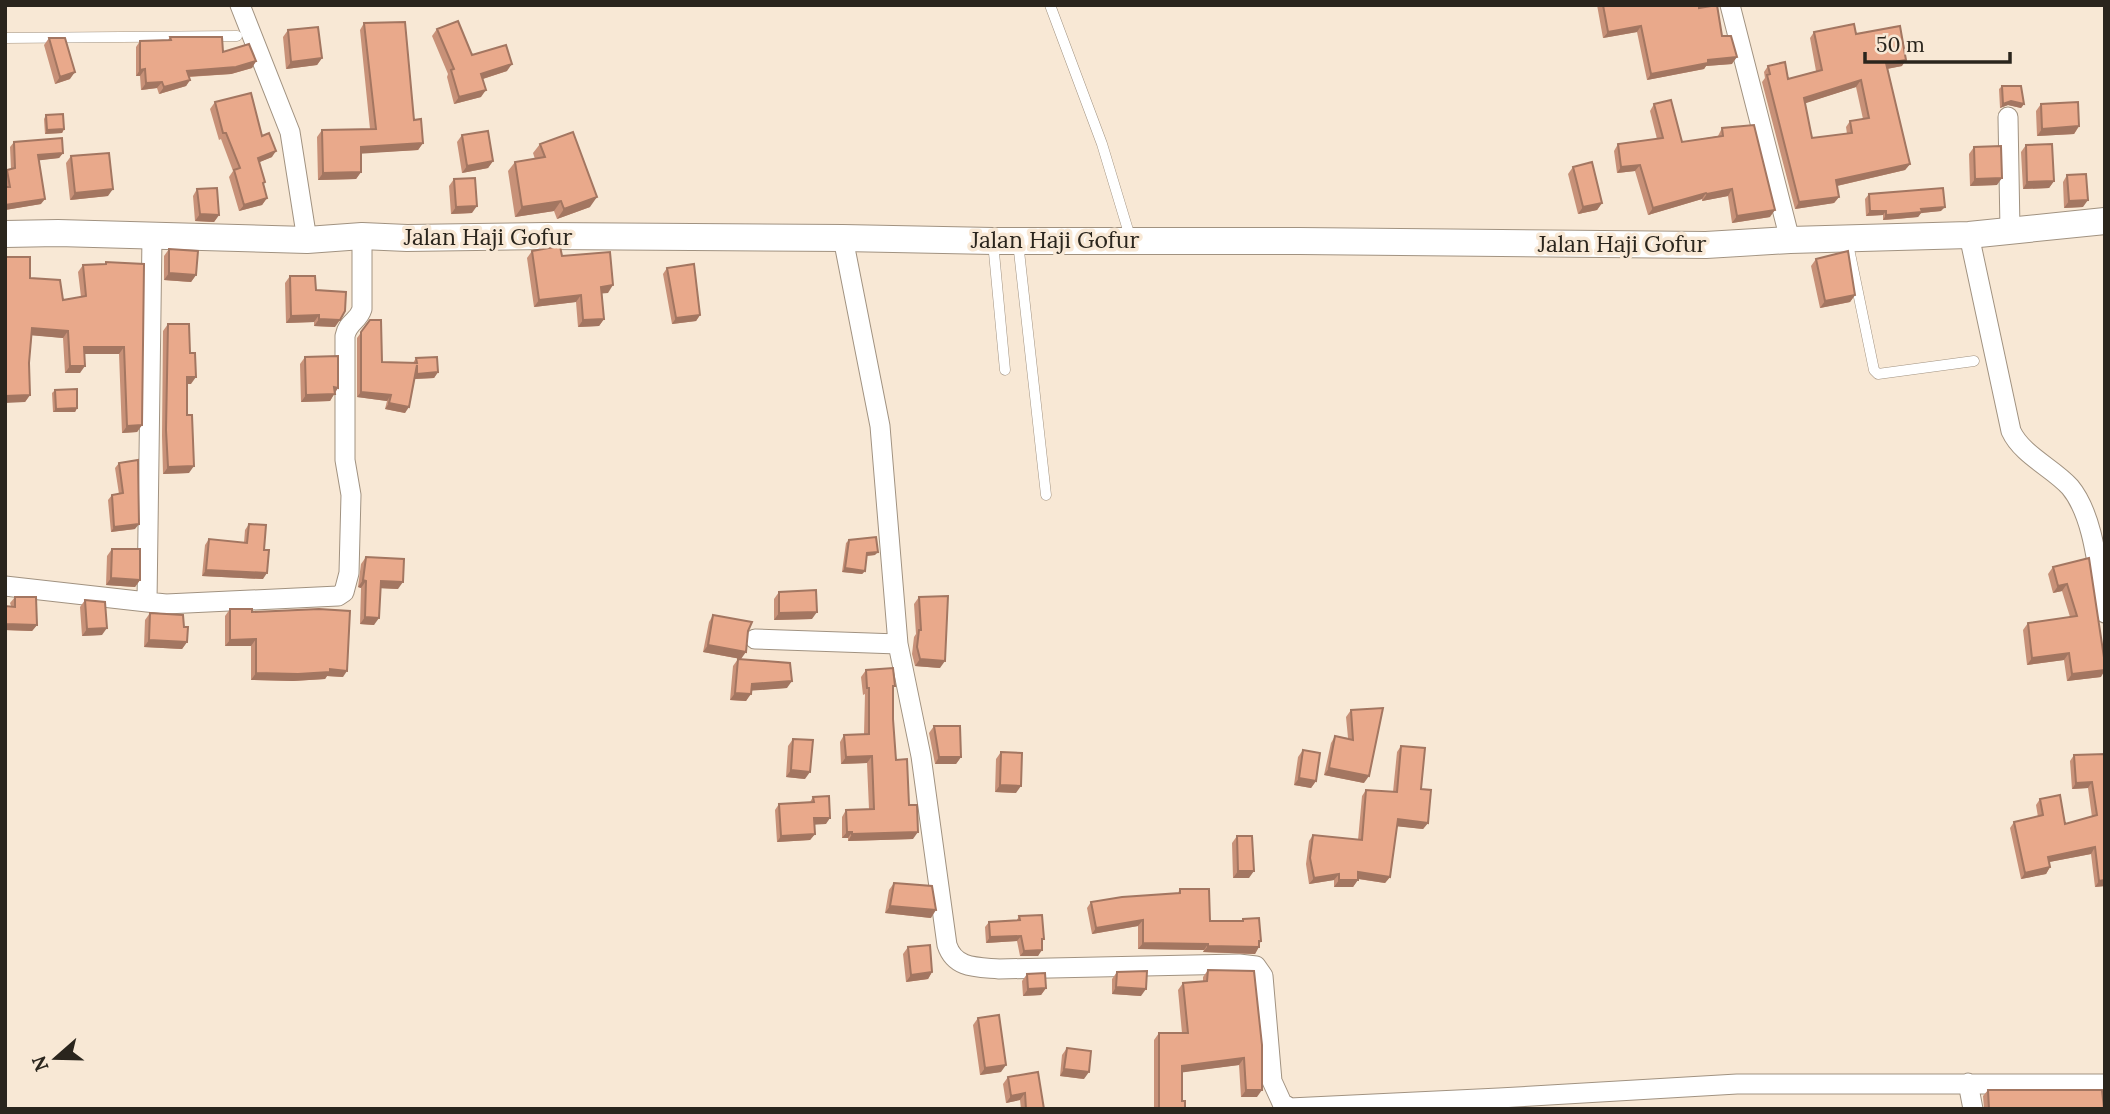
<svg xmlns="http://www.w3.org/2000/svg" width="2110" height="1114" font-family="Lora,serif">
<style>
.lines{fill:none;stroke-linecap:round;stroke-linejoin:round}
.lane-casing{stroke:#a19280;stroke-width:11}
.street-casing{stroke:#a19280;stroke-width:21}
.secondary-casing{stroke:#a19280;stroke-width:28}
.lane{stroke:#fff;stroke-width:10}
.street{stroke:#fff;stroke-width:19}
.secondary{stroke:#fff;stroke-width:26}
.wall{fill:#c89178;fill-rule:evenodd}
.shaded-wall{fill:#a37661}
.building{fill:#e9a98b;stroke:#a37661;stroke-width:2;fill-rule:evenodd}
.labels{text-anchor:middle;stroke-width:7;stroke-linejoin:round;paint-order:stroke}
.street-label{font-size:23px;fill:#2a251d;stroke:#f8e8d5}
</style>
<rect width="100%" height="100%" fill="#f8e8d5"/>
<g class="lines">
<g class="lane-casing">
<path id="lane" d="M1050,5L1102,144L1131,240
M5,38L237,36
M1847,239L1874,370L1878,374L1974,361
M993,242L1005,370
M1018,242L1046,495"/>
</g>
<g class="street-casing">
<path id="street" d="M240,5L290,132L307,240
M1730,5L1790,240
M2008,117L2010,230
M1969,235L2011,431C2022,455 2053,468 2070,487C2095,517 2098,575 2105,613
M152,237L147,602L166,604L338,596L344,592L349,573L351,495L345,460V336C348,321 358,322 362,309V236
M843,238L880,426L898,644L921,756L947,945C955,969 977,967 999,969L1239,964L1256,966L1263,976L1272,1081L1282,1103L1290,1108L1499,1098L1737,1084H2105
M5,586L147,602
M755,639L898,644
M1968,1083L1973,1109"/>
</g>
<g class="secondary-casing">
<path id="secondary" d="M5,234L58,233L307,240L362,236L407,238L548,236L843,238L993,241H1300L1706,245L1790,240L1969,235L2105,221"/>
</g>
<use href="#lane" class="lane"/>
<use href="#street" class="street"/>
<use href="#secondary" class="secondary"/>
</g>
<path class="wall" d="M1597,5H1699V8L1722,36L1732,64L1706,66L1704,69L1647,80L1637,32L1603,38Z
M364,23L414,120L423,143L418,150L361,153V172L356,179L318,180L317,137L322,130L370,129L360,30Z
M437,29L472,55L507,71L483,79L481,97L454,104L447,77L448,74L432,36Z
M288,30L322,58L317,65L286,69L283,37Z
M1814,32L1856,34L1902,66L1887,69L1910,164L1905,170L1837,186L1839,197L1834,203L1795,209L1762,82L1765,78L1764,72L1768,66L1788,79L1816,71L1810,38ZM1856,87L1863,119L1850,121L1846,127L1847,134L1812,138L1805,103Z
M170,37L223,52L256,61L252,68L231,74L189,77L190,80L186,86L159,94L157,88L141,90L140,76H136V47L140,41L168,40Z
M49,38L70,79L55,84L44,45Z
M2002,86L2024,104L2021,108L2008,105L2000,108L1999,89Z
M215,102L262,136L272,157L259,162L265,182L263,185L267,198L262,205L239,211L229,177L233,171L221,139L219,140L210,109Z
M1654,104L1682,142L1718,136L1722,128L1770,217L1732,223L1728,196L1702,201V199L1648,215L1635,171L1617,173L1614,151L1618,144L1657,139L1650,111Z
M2041,104L2079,126L2074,134L2037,136L2036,111Z
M46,115L64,129L62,133L45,134L44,119Z
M462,135L493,161L488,168L462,173L457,142Z
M14,142L63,153L59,158L39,160L41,204L5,210V173L7,170L11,169L10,147Z
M540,144L590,207L557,219L554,211L515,217L508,171L515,162L535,159L533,153Z
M2026,145L2054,181L2049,188L2023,189L2021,152Z
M1974,147L1997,185L1970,186L1969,154Z
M71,156L108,196L70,200L66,163Z
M1573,167L1602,203L1597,210L1578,214L1568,174Z
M2067,175L2083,207L2064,208L2063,182Z
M454,179L472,213L451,214L449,186Z
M197,189L219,215L214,222L195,221L193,196Z
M1869,194L1941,211L1921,213L1918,217L1897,219L1883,220V215L1866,216L1865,199Z
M169,249L196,275L191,282L164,280V256Z
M532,251L562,256L608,293H602L604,319L599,326L578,327L576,302L534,307L527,258Z
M1816,259L1855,295L1850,302L1820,308L1811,266Z
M106,262L142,425L137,432L122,433L119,354H85L80,373H65L63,338L32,335L29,363L30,395L25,402L30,278L63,300L81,297L78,272L83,265L105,264Z
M667,268L700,315L696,321L672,324L663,274Z
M290,276L316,290L335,327L314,326V322L286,323L285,283Z
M370,320L382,362L413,363L416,358L438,372L434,378L414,379L405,413L385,409L387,401L357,397V338Z
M168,324L190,353L191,384H187L189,473L163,474L162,436L163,331Z
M305,357L335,392L330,401L301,402L300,364Z
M55,390L77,408L75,412H53L52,393Z
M119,463L135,529L111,532L108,500L112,495L119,494L115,468Z
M249,524L263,579L202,576L205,545L209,539L244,543L245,530Z
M849,540L875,555L867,556L865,571L862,574L842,572L846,543Z
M112,549L140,580L135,587L106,585L107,556Z
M366,557L398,589L381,588L374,625L360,624L361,588L358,587L361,564Z
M2089,558L2101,677L2067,681L2064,660L2027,665L2023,630L2028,623L2070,617L2062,591L2053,593L2048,574L2053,567Z
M779,592L812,619L774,620V599Z
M15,597L37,625L32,631L5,630V606H11L10,603Z
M919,597L940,668L915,666L912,654L914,637L916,634L914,604Z
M85,600L102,635L82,636L80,607Z
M230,609L252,612L343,677L327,676L325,679L293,681L251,680V646H225V616Z
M150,613L184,627L187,642L182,649L144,647L145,620Z
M713,615L748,631L741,659L787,688L752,690L746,701L730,700L733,666L738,659H741L703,652L709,622Z
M866,670L893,689V719L896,760L909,805L913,839L848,841V838H842V817L846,810L869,809L867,763L841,764L840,742L844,735L864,734L865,694L863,695L861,677Z
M1351,710L1364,783L1324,775L1331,743L1335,736L1348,738L1346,717Z
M934,726L961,757L956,764H935L929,733Z
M793,739L805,779L786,777L788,746Z
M1401,746L1421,789L1428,823L1423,829L1397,826L1390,877L1385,883L1358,879L1353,887H1334V880L1309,884L1306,864L1309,841L1313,835L1358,840L1362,796L1366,790L1393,792L1397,752Z
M1303,750L1316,781L1311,788L1294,785L1298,757Z
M1001,752L1016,793L995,792L996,759Z
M2105,754V886L2095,887L2091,854L2049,862L2050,867L2046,874L2021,879L2010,828L2014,822L2038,817L2036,805L2040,799L2065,824L2092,817L2088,788L2072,789L2070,761L2074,755Z
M813,797L826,824H814L815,834L810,840L777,842L775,810L779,804L810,802Z
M1237,836L1249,878H1233L1232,843Z
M894,883L931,918L885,913L889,890Z
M1180,889L1210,921H1241L1243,919L1261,941L1255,954L1203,952L1204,950L1138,949V926L1092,934L1087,908L1091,902L1178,893Z
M1019,916L1042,942L1038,956H1020L1017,941L986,943L985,927L989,922L1017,920Z
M908,947L932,972L928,979L906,982L903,954Z
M1208,970L1254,971L1257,1097H1241L1239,1065L1182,1072V1101L1185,1109H1154V1040L1159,1033H1182L1178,990L1183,983L1203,982V977Z
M1117,972L1141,996L1112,994V979Z
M1027,974L1046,988L1041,995L1023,996L1022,981Z
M978,1018L1001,1072L980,1075L973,1025Z
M1067,1048L1084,1079L1060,1076L1062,1055Z
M1008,1077L1044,1109H1021L1020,1100L1006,1103L1003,1084Z
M1988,1090L2104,1109H1984L1983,1096Z"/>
<path class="shaded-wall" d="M1641,26L1637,32L1603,38L1608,32Z
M1737,57L1732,64L1706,66L1704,69L1647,80L1651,74L1708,60Z
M322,58L317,65L286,69L291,62Z
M1906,60L1902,66L1881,70L1886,63Z
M256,61L252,68L231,74L182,77L187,71Z
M512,64L507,71L476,81L481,74Z
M145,69L140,76H136L140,70Z
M75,72L70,79L55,84L60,77Z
M190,80L186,86L159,94L164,87Z
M1861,80L1856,87L1800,105L1804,98Z
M162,82L157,88L141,90L146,83Z
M486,90L481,97L454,104L459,97Z
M2011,101L2024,104L2021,108L2008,105L2000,108L2003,104Z
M2079,126L2074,134L2037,136L2042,129Z
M64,129L62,133L45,134L47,130Z
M423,143L418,150L356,154L361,147Z
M276,151L272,157L253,165L258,158Z
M63,153L59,158L34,161L38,155Z
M493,161L488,168L462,173L467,166Z
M1910,164L1905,170L1832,187L1836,180Z
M1640,165L1635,171L1617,173L1621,167Z
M361,172L356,179L318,180L323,173Z
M2002,178L1997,185L1970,186L1975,179Z
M2054,181L2049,188L2023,189L2027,182Z
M113,189L108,196L70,200L75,193Z
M1732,189L1728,196L1702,201L1707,194Z
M1706,193L1702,199L1648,215L1653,208Z
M597,197L590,207L557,219L564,209Z
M1839,197L1834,203L1795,209L1799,202Z
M267,198L262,205L239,211L244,205Z
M45,199L41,204L5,210V205Z
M2088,200L2083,207L2064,208L2069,201Z
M561,201L554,211L515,217L522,207Z
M1602,203L1597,210L1578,214L1583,207Z
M477,206L472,213L451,214L456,207Z
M1945,207L1941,211L1921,213L1918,217L1883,220L1886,215L1921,209Z
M1775,210L1770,217L1732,223L1737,216Z
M1870,211H1886L1883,215L1866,216Z
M200,214L219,215L214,222L195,221Z
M169,273L196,275L191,282L164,280Z
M613,285L608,293L596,294L601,287Z
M581,295L576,302L534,307L539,300Z
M1855,295L1850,302L1820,308L1825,301Z
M319,315L314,322L286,323L291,316Z
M700,315L696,321L672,324L676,318Z
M319,319L340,320L335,327L314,326Z
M604,319L599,326L578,327L583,320Z
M32,328L68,331L63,338L28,335Z
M84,347H124L119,354H80Z
M70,366H85L80,373H65Z
M438,372L434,378L414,379L417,374Z
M187,377H196L191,384H183Z
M334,387L338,388L330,401L301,402L306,395Z
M361,392L391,395L387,401L357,397Z
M30,395L25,402L5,403V396Z
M389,403L409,407L405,413L385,409Z
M77,408L75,412H53L56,409Z
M142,425L137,432L122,433L127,426Z
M194,466L189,473L163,474L168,467Z
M139,524L135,529L111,532L114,527Z
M878,552L875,555L865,556L867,553Z
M845,568L865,571L862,574L842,572Z
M206,570L267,573L263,579L202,576Z
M111,578L140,580L135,587L106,585Z
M363,580L366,581L361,588L358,587Z
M381,581L403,582L398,589L376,588Z
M2067,584L2062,591L2053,593L2058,586Z
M817,612L812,619L774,620L779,613Z
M365,617L379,618L374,625L360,624Z
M5,624L37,625L32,631L5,630Z
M107,628L102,635L82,636L87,629Z
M256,639L251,646H225L230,640Z
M149,640L187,642L182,649L144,647Z
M708,645L746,652L741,659L703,652Z
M2069,653L2064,660L2027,665L2032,658Z
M920,659L945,661L940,668L915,666Z
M330,669L347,671L343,677L327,676L325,679L293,681L251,680L256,673Z
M2105,670L2101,677L2067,681L2072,674Z
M792,681L787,688L747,691L752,684Z
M735,693L751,694L746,701L730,700Z
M872,756L867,763L841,764L846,757Z
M939,757H961L956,764H935Z
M1329,768L1369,776L1364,783L1324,775Z
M791,770L810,772L805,779L786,777Z
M1299,778L1316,781L1311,788L1294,785Z
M2092,782L2088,788L2072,789L2076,783Z
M1000,785L1021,786L1016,793L995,792Z
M814,818H830L826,824L809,825Z
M1398,819L1428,823L1423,829L1394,826Z
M847,832H852L848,838H842Z
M918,832L913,839L848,841L852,834Z
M815,834L810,840L777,842L781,836Z
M2095,847L2091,854L2044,863L2048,857Z
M2050,867L2046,874L2021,879L2025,873Z
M1238,871H1254L1249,878H1233Z
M1358,872L1390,877L1385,883L1353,878Z
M1339,874L1334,880L1309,884L1314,878Z
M1339,880H1358L1353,887H1334Z
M2105,880V886L2095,887L2099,881Z
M890,906L936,910L931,918L885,913Z
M1143,920L1138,926L1092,934L1096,928Z
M1021,936L1017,941L986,943L990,937Z
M1143,943L1208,944L1204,950L1138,949Z
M1208,946L1259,947L1255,954L1203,952Z
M1042,950L1038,956H1020L1024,951Z
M932,972L928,979L906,982L911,975Z
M1116,987L1146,989L1141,996L1112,994Z
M1046,988L1041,995L1023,996L1028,989Z
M1244,1058L1239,1065L1178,1073L1182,1066Z
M1006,1065L1001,1072L980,1075L985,1068Z
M1064,1069L1089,1072L1084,1079L1060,1076Z
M1246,1090H1262L1257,1097H1241Z
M1025,1093L1020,1100L1006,1103L1011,1096Z"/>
<path class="building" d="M1603,5H1699V8L1717,5L1722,36H1731L1737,57L1708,60V63L1651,74L1641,26L1608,32Z
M458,21L472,55L506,45L512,64L481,74L486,90L459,97L451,70L454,69L437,29Z
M405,22L414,120L421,119L423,143L361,147V172L323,173L322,130L376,129L364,23Z
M1854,24L1856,34L1900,26L1906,60L1886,63L1910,164L1836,180L1839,197L1799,202L1767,75L1770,74L1768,66L1785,62L1788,79L1822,70L1814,32ZM1861,80L1869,118L1850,121L1852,133L1812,138L1804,98Z
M318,27L322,58L291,62L288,30Z
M170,37H222L223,52L249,44L256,61L236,67L187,71L190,80L164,87L162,82L146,83L145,69L140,70V41L171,40Z
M49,38H65L75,72L60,77Z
M2002,86H2021L2024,104L2011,101L2003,104Z
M251,93L262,136L269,133L276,151L258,158L265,182L263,183L267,198L244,205L234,170L240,168L226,133H223L215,102Z
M1671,100L1682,142L1723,136L1722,128L1754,125L1775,210L1737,216L1732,189L1707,194L1706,193L1653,208L1640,165L1621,167L1618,144L1663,138L1654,104Z
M2078,102L2079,126L2042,129L2041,104Z
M63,114L64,129L47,130L46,115Z
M488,131L493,161L467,166L462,135Z
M573,132L597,197L564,209L561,201L522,207L515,162L545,157L540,144Z
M62,138L63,153L38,155L45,199L5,205V187H10L7,170L15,168L14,142Z
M2052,144L2054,181L2027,182L2026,145Z
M2001,146L2002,178L1975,179L1974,147Z
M109,153L113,189L75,193L71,156Z
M1592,162L1602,203L1583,207L1573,167Z
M2086,174L2088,200L2069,201L2067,175Z
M475,178L477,206L456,207L454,179Z
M217,188L219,215L200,214L197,189Z
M1943,188L1945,207L1921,209L1922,212L1900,214L1886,215V211H1870L1869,194Z
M560,246L562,256L610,252L613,285L601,287L604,319L583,320L581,295L539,300L532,251Z
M169,249L198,251L196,275L169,273Z
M1848,251L1855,295L1825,301L1816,259Z
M5,257H30V278L60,280L63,300L86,296L83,265L106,264V262L144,264L142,425L127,426L124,347H84L85,366H70L68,331L32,328L29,363L30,395L5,396Z
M694,264L700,315L676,318L667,268Z
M290,276H315L316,290L346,292L345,311L340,320L319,319V315L291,316Z
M370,320H381L382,362L417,363L416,358L437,357L438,372L417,374V365L409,407L389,403L391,395L361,392V332Z
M168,324H189L190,353H195L196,377H187V415H192L194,466L168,467L166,430Z
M338,356V388L334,387L335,394L306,395L305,357Z
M77,389V408L56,409L55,390Z
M138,460L139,524L114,527L112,495L123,493L119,463Z
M249,524L266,525L264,550H269L267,573L206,570L209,539L247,543Z
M876,537L878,552L867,553L865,571L845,568L849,540Z
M112,549H140V580L111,578Z
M366,557L404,559L403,582L381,581L379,618L365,617L366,581L363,580Z
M2089,558L2105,664V670L2072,674L2069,653L2032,658L2028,623L2077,616L2067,584L2058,586L2053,567Z
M816,590L817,612L779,613V592Z
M948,596L945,661L920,659L917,647L919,630H921L919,597Z
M15,597H36L37,625L5,624V606L15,607Z
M85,600L105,602L107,628L87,629Z
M230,609H252V612L319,609L350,611L347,671L330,669V672L298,674L256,673V639L230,640Z
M150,613L183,615L184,627H188L187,642L149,640Z
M713,615L752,622L748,631L746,652L708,645Z
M738,659L790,663L792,681L752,684L751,694L735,693Z
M893,668L895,686H893V719L896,760L907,759L909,805H917L918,832L852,834V832H847L846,810L874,809L872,756L846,757L844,735L869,734V688H867L866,670Z
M1383,708L1369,776L1329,768L1335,736L1353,740L1351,710Z
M934,726H960L961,757H939Z
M793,739L813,740L810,772L791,770Z
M1401,746L1425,748L1421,789L1431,790L1428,823L1398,819L1390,877L1358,872V880H1339V874L1314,878L1310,858L1313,835L1362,840L1366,790L1397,792Z
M1303,750L1320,753L1316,781L1299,778Z
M1001,752L1022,753L1021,786L1000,785Z
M2105,754V880L2099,881L2095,847L2048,857L2050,867L2025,873L2014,822L2043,815L2040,799L2060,795L2065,824L2097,815L2092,782L2076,783L2074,755Z
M829,796L830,818H814L815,834L781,836L779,804L814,802L813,797Z
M1237,836H1252L1254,871H1238Z
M894,883L932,886L936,910L890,906Z
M1180,889H1209L1210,921H1243V919L1259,918L1261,941H1259V947L1208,946V944L1143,943V920L1096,928L1091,902L1122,897L1180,893Z
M1042,915L1044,939H1042V950L1024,951L1021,936L990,937L989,922L1020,920L1019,916Z
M930,945L932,972L911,975L908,947Z
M1208,970L1254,971L1262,1045V1090H1246L1244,1058L1182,1066V1101H1185V1109H1159V1033H1188L1183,983L1207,981Z
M1147,971L1146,989L1116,987L1117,972Z
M1045,973L1046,988L1028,989L1027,974Z
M999,1015L1006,1065L985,1068L978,1018Z
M1067,1048L1091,1051L1089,1072L1064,1069Z
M1038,1072L1044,1109H1026L1025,1093L1011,1096L1008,1077Z
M1988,1090H2102L2104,1109H1989Z"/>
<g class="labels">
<g class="street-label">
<text x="488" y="245">Jalan Haji Gofur</text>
<text x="1055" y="248">Jalan Haji Gofur</text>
<text x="1622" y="252">Jalan Haji Gofur</text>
</g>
</g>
<rect width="2110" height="1114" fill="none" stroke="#2a251d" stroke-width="14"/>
<g transform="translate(56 1058) rotate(250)" stroke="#f8e8d5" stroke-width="5" paint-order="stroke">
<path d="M0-5L12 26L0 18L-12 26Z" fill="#2a251d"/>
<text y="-10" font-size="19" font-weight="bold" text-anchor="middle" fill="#2a251d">N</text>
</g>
<path d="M1865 52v10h145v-10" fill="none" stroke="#2a251d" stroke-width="3.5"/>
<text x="1876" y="52" font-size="21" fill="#2a251d" stroke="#f8e8d5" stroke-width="5" paint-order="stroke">50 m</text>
</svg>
